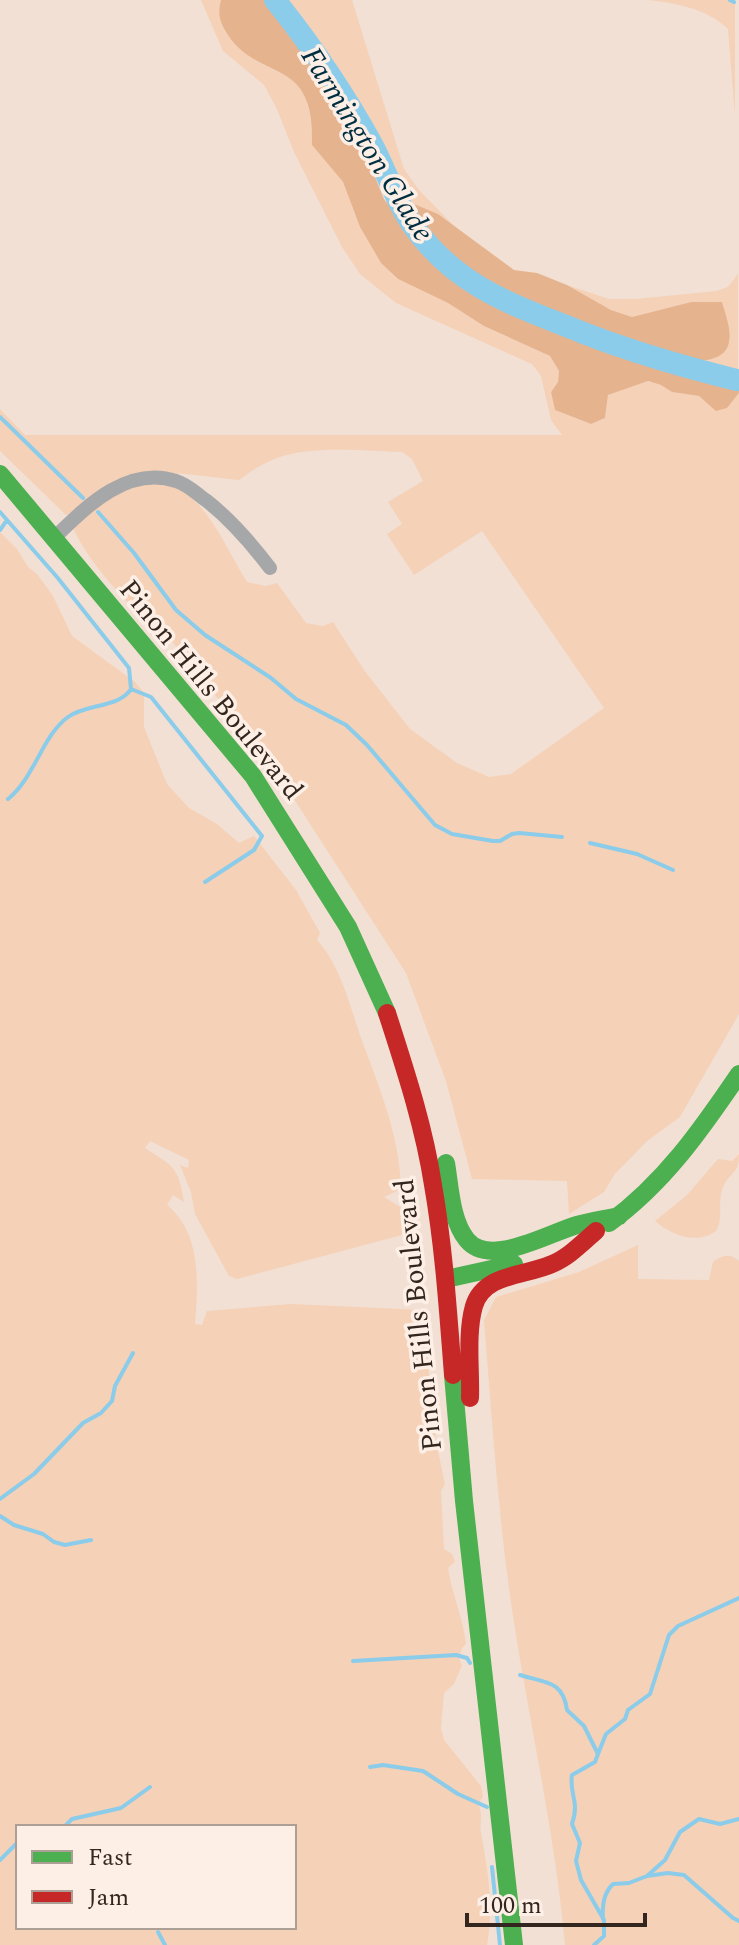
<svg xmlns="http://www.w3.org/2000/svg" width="739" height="1945" font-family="Spectral,serif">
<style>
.green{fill:#f5d1b7;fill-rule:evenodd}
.forest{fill:#e5b48f}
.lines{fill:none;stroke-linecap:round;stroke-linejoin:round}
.stream{stroke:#8accea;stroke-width:4}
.river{stroke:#8accea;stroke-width:22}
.street{stroke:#a6a7a8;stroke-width:14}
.fast{stroke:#4caf50;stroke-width:18}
.jam{stroke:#c62828;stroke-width:18}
.labels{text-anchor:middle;stroke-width:7;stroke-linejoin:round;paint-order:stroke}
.street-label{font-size:28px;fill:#32261e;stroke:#fdefe6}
.water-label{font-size:30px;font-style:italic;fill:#002e41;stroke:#fdefe6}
</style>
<rect width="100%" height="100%" fill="#f2e0d4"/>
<path class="green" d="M201,0H221C217,14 220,23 228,35C247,66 286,67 301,90C312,107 312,127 312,145L343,182L360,227L381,263L398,279L448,303L484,326L550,356L559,371L558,382L551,392L555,410L591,424L605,418L608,395L647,381L661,385L672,392L699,396L716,410L727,408L739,393V1014L680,1117L647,1141L614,1175L604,1192L569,1214L567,1181L472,1179L446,1081L406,973L274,768L174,644C141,620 90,566 74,530C79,514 100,501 114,493C190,452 216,532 247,582L266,586L277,583L306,623L323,626L333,622L364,670L410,729L457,763L489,777L511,774L604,708L482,531L414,575L387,534L402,524L388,502L423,481L412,459L402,452C365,451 312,445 277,458C263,463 251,471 239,480C200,477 153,465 117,482C99,491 85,511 66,515L0,451V409L25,435H562L551,420L541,376L532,364L396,303L360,274L342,247L294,152L277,109L264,85L223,51Z
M282,0H352L404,169L419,190L456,228L438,214L400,198C388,169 378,140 362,112C339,73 309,37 282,0Z
M649,0H735V116L728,29C706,8 678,4 649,0Z
M738,274V375L686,359L715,358L730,341L721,302H691L632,317L611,310L567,285L609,299H636L716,291L728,287Z
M0,532L17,549L28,567L37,574L53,596L72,636L135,682L144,693V727L167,784L189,808L217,824L239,843L254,836L296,890L320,933L317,940C340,965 349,1003 360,1035C378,1085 400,1135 401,1189L384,1197L405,1210L408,1226L402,1235L237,1279L229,1276L195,1214L191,1192L180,1165L188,1168L189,1160L150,1141L145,1148C174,1167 178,1166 184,1202L173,1195L167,1205C202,1234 198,1283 195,1324L202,1325L207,1311L291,1304L402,1309L417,1310L423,1318L436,1442L445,1484L441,1491L444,1549L452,1554L455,1562L448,1568C452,1594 463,1618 466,1644L462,1648L459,1659L462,1665L454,1684L444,1693L441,1728L444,1740L481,1786L483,1797L478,1804C484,1815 479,1823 481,1833C488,1871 494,1907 487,1945H0ZM294,1827V1927H18V1827Z
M739,1154C739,1175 731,1170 723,1187C717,1202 724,1217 716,1231C697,1245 671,1235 655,1221L687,1195L718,1159L732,1161Z
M638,1245V1279L709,1280L713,1262C722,1255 730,1253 739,1261V1945H565C555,1834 530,1726 513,1616C498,1518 492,1418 484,1320L496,1297L579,1272Z"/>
<path class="forest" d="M221,0H265L283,19L304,52L336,92L350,116L384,199L433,262L476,296L529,322L629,356L724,383H738L739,393L727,408L716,411L699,396L672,392L661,385L648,381L608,395L605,418L591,424L555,410L551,392L558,382L559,371L550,356L484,326L448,303L398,279L381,263L360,227L343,182L312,145C312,126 312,107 301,90C286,67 247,66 228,35C220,23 217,14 221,0Z
M400,198L438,214L514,270L537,273L567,285L611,310L632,317L691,302H722C726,317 737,342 722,354C690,379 581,325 547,312C518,300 484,289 458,270C435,252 417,222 400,198Z"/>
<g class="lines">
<path class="stream" d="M730,0L734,2
M0,417L83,498
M0,512L57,577L129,668L131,689L151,697L262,836L254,850L205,882
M98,512L134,553L176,610L205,635L271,678L296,699L346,725L367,745L435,825L452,834L493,841H500L512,834L519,833L562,837
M0,530L7,520
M8,799C35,777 42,736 68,717C85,704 119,708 131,689
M590,843L637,854L673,870
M0,1499L34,1474L83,1423L101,1413L112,1401L115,1386L133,1353
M0,1516L14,1525L43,1534L54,1542L65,1545L91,1540
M353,1661L456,1655L467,1658L470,1663
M520,1675C545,1683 563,1680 567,1710L584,1726L598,1754L595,1762L572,1775C569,1796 580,1800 572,1824L580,1843L576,1861L581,1880L604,1920V1936L594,1945
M598,1754L606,1734L625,1719L628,1710L650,1694L669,1635L678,1626L739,1598
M370,1767L383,1765L423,1771L458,1794L487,1807
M64,1827L72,1819L121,1808L150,1787
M0,1860L18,1842
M492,1867L500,1945
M647,1876L668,1873L684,1875L733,1918L739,1921
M603,1919C602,1906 603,1893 613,1884L629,1883L647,1876L665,1860L680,1832L699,1819L720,1824L739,1819
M158,1932L165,1945"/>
<path class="river" d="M275,0C311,45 345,95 373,146C387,173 396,202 414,227C458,288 514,305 581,332C632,352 684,367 737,380"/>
<path class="street" d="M54,538C86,507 127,465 176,481C187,484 197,494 207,501C231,520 251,543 270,568"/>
<path class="fast" d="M0,474L253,776L348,927L387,1013
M446,1163C450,1186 451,1221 467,1240C490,1268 549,1233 577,1225C590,1221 605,1219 619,1216
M609,1223C664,1183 701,1130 739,1074
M446,1279L514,1264
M453,1375L464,1501L514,1945"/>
<path class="jam" d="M387,1013C405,1069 424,1126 433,1185C444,1248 448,1311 453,1375
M470,1398C471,1369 466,1334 474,1306C484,1273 526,1276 552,1264C569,1257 582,1243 596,1231"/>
</g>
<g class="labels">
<g class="street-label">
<text transform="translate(212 689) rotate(51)" y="10">Pinon Hills Boulevard</text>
<text transform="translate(417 1315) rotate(-96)" y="10">Pinon Hills Boulevard</text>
</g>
<g class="water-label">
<text transform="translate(368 144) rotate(58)" y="10">Farmington Glade</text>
</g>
</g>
<rect x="16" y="1825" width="280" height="104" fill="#fdefe6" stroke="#ac9f96" stroke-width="2"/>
<rect x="32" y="1851" width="40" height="12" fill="#4caf50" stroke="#ac9f96" stroke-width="2"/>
<text x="88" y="1865" font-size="24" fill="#32261e">Fast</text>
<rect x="32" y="1891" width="40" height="12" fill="#c62828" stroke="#ac9f96" stroke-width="2"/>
<text x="88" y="1905" font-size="24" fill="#32261e">Jam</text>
<path d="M467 1913v12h178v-12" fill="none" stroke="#32261e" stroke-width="4"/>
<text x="479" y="1913" font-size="24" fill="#32261e" stroke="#fdefe6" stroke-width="6" paint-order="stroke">100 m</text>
</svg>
